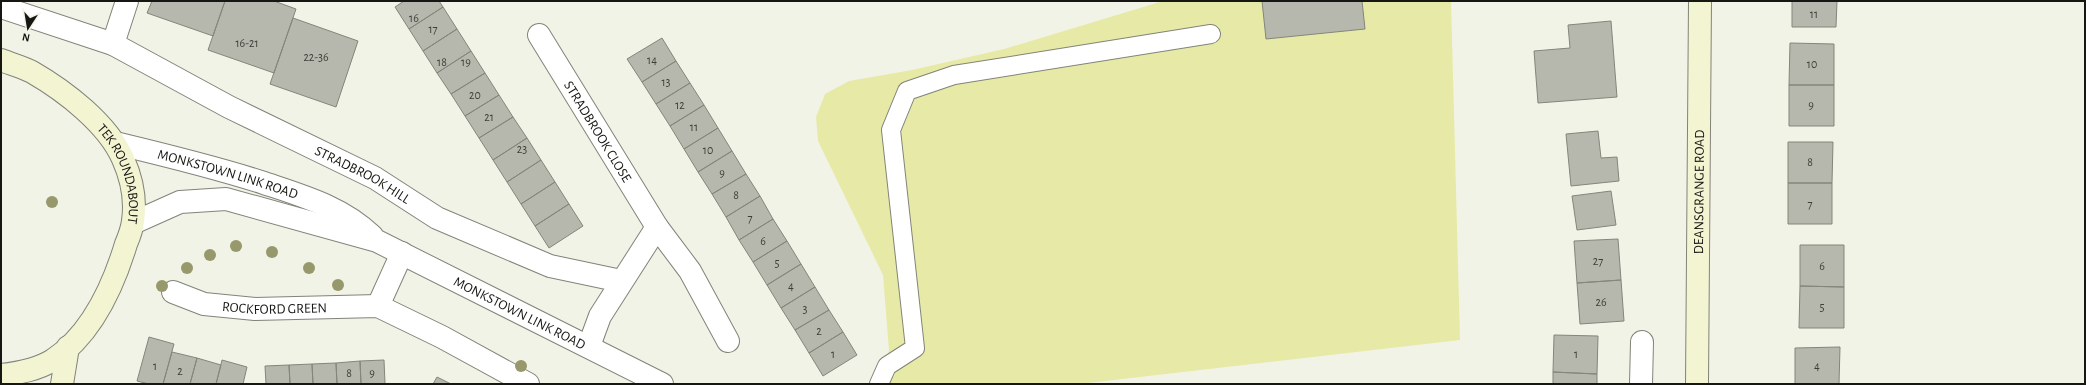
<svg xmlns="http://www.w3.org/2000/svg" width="2086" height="385" font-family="'Alegreya Sans',sans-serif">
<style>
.green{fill:#e7eaa6}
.building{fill:#b7b8ad;stroke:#84857b}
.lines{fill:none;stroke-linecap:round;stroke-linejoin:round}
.service-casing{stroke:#828379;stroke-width:20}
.minor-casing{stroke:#828379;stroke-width:24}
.tertiary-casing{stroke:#828379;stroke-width:24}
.secondary-casing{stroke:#828379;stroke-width:24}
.service{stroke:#fff;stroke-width:18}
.minor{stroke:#fff;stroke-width:22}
.tertiary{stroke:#fff;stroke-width:22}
.secondary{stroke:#f3f4d2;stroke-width:22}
.tree{fill:#97986c}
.labels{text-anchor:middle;stroke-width:3.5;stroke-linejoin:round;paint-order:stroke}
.number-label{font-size:12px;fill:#3e3e39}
.street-label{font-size:14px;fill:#161612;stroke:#f2f3e7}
</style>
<rect width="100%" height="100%" fill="#f2f3e7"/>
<path class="green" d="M1163,1H1451L1460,340L1079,384H873L889,351L883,275L818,141L816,117L825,94L849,81L912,70L1004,49Z"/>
<path class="building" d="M152,1H225L213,36L147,13Z
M225,1H274L296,9L274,73L208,50Z
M404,1H439L443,7L409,29L395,7Z
M1262,1H1362L1365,29L1266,39Z
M1792,1H1837L1836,27H1792Z
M443,7L457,29L423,51L409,29Z
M293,18L358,41L336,107L270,84Z
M1611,21L1617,97L1538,103L1534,51L1570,48L1568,25Z
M457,29L471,51L437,73L423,51Z
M662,38L676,61L642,82L627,59Z
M1790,43L1834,44V85H1789Z
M471,51L485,73L451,94L437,73Z
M676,61L690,83L656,104L642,82Z
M485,73L499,95L465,116L451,94Z
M690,83L704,105L670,126L656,104Z
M1789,85H1834V126H1789Z
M499,95L513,117L479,138L465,116Z
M704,105L718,128L684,149L670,126Z
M513,117L527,138L493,160L479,138Z
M718,128L732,151L698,172L684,149Z
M1598,131L1601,158L1617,157L1619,181L1571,186L1566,134Z
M527,138L541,160L507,182L493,160Z
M1788,142H1833L1832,183H1788Z
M732,151L746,174L712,194L698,172Z
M541,160L555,182L521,204L507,182Z
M746,174L760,196L726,217L712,194Z
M555,182L569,204L535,226L521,204Z
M1788,183H1832V224H1788Z
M1611,191L1616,225L1577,230L1572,196Z
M760,196L773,219L739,240L726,217Z
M569,204L583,226L549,248L535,226Z
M773,219L787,241L753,262L739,240Z
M1618,239L1621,280L1577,283L1574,241Z
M787,241L801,264L767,285L753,262Z
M1800,245H1844V287L1800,286Z
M801,264L815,287L781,308L767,285Z
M1621,280L1624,321L1580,324L1577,283Z
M1800,286L1844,287V328H1799Z
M815,287L829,310L795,330L781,308Z
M829,310L843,332L809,353L795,330Z
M843,332L857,355L823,376L809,353Z
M1554,335L1598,336L1597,374L1553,372Z
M149,337L174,344L163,384H149L137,381Z
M1840,347L1839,384H1795V348Z
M172,352L197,358L190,384H163Z
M197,358L221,365L216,384H190Z
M222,360L247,367L243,384H216Z
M384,360L385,384H361L360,361Z
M360,361L361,384H337L336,363Z
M336,363L337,384H313L312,364Z
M312,364L313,384H290L289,365Z
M289,365L290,384H266L265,366Z
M1553,372L1597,374V384H1553Z
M437,377L451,384H433Z"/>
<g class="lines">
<g class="service-casing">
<path id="service" d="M879,384L887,366L915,348L891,130L907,91L954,75L1211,34"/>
</g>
<g class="minor-casing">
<g id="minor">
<path id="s1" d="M127,1L113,44L229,107L375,178L437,218L550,266L621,281"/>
<path d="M1,7L113,44"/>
<path id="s2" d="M539,35L657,227L690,271L728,341"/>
<path id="s3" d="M173,292L204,304L255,309L378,306L442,337L528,384"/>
<path d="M378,306L402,253"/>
<path d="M589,346L600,316L657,227"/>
<path d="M1641,384L1642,342"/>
</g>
</g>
<g class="tertiary-casing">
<g id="tertiary">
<path id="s4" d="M115,143C165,155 215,167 264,183C303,196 342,207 372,236"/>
<path id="s5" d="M133,223L180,202L226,199L377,241L662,384"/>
</g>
</g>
<g class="secondary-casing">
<g id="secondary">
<path id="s6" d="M1,60C11,64 23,67 32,72C65,91 108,124 123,159C132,179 136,200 133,221C132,229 129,237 126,244C113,287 92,334 53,360C37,370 19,373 1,375"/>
<path d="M62,384L68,347"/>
<path id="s7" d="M1697,384L1700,1"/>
</g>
</g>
<use href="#service" class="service"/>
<use href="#minor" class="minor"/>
<use href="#tertiary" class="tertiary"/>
<use href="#secondary" class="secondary"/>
</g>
<g class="tree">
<circle cx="52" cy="202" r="6"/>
<circle cx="236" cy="246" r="6"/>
<circle cx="272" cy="252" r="6"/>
<circle cx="210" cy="255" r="6"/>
<circle cx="187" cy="268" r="6"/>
<circle cx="309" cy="268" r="6"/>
<circle cx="338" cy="285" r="6"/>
<circle cx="162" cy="286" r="6"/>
<circle cx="521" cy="366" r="6"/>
</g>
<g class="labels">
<g class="number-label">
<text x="1814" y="18">11</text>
<text x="414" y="22">16</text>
<text x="433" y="33">17</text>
<text x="247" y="47">16-21</text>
<text x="316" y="61">22-36</text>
<text x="652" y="64">14</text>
<text x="442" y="66">18</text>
<text x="466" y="66">19</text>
<text x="1812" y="68">10</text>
<text x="666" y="86">13</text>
<text x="475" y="99">20</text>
<text x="680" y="109">12</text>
<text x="1811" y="109">9</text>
<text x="489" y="121">21</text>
<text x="694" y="131">11</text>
<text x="522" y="153">23</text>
<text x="708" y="154">10</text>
<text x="1810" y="166">8</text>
<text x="722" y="177">9</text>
<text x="736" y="199">8</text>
<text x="1810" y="208">7</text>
<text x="750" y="222">7</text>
<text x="763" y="245">6</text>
<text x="1598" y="265">27</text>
<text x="777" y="267">5</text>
<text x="1822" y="270">6</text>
<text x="791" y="290">4</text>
<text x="1601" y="306">26</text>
<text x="1822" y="311">5</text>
<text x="805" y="313">3</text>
<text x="819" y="335">2</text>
<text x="833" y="358">1</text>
<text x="1576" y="358">1</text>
<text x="155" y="370">1</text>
<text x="1817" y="370">4</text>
<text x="180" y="375">2</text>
<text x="349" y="377">8</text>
<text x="372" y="377">9</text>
</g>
<g class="street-label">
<text dy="5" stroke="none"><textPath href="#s2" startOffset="113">STRADBROOK CLOSE</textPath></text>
<text dy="5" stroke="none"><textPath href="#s4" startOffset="117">MONKSTOWN LINK ROAD</textPath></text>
<text dy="5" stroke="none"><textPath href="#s1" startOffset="327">STRADBROOK HILL</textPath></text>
<text dy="5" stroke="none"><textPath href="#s6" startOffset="174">TEK ROUNDABOUT</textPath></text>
<text dy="5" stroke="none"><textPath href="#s7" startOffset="192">DEANSGRANGE ROAD</textPath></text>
<text dy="5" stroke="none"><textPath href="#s3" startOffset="104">ROCKFORD GREEN</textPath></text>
<text dy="5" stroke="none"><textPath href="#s5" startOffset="414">MONKSTOWN LINK ROAD</textPath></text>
</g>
</g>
<rect width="2086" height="385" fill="none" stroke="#161612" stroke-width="4"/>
<g transform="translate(28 28) rotate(192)" stroke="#f2f3e7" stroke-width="3" paint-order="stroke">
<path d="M0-3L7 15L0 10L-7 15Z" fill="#161612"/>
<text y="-6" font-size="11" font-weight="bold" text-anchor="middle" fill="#161612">N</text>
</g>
</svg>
